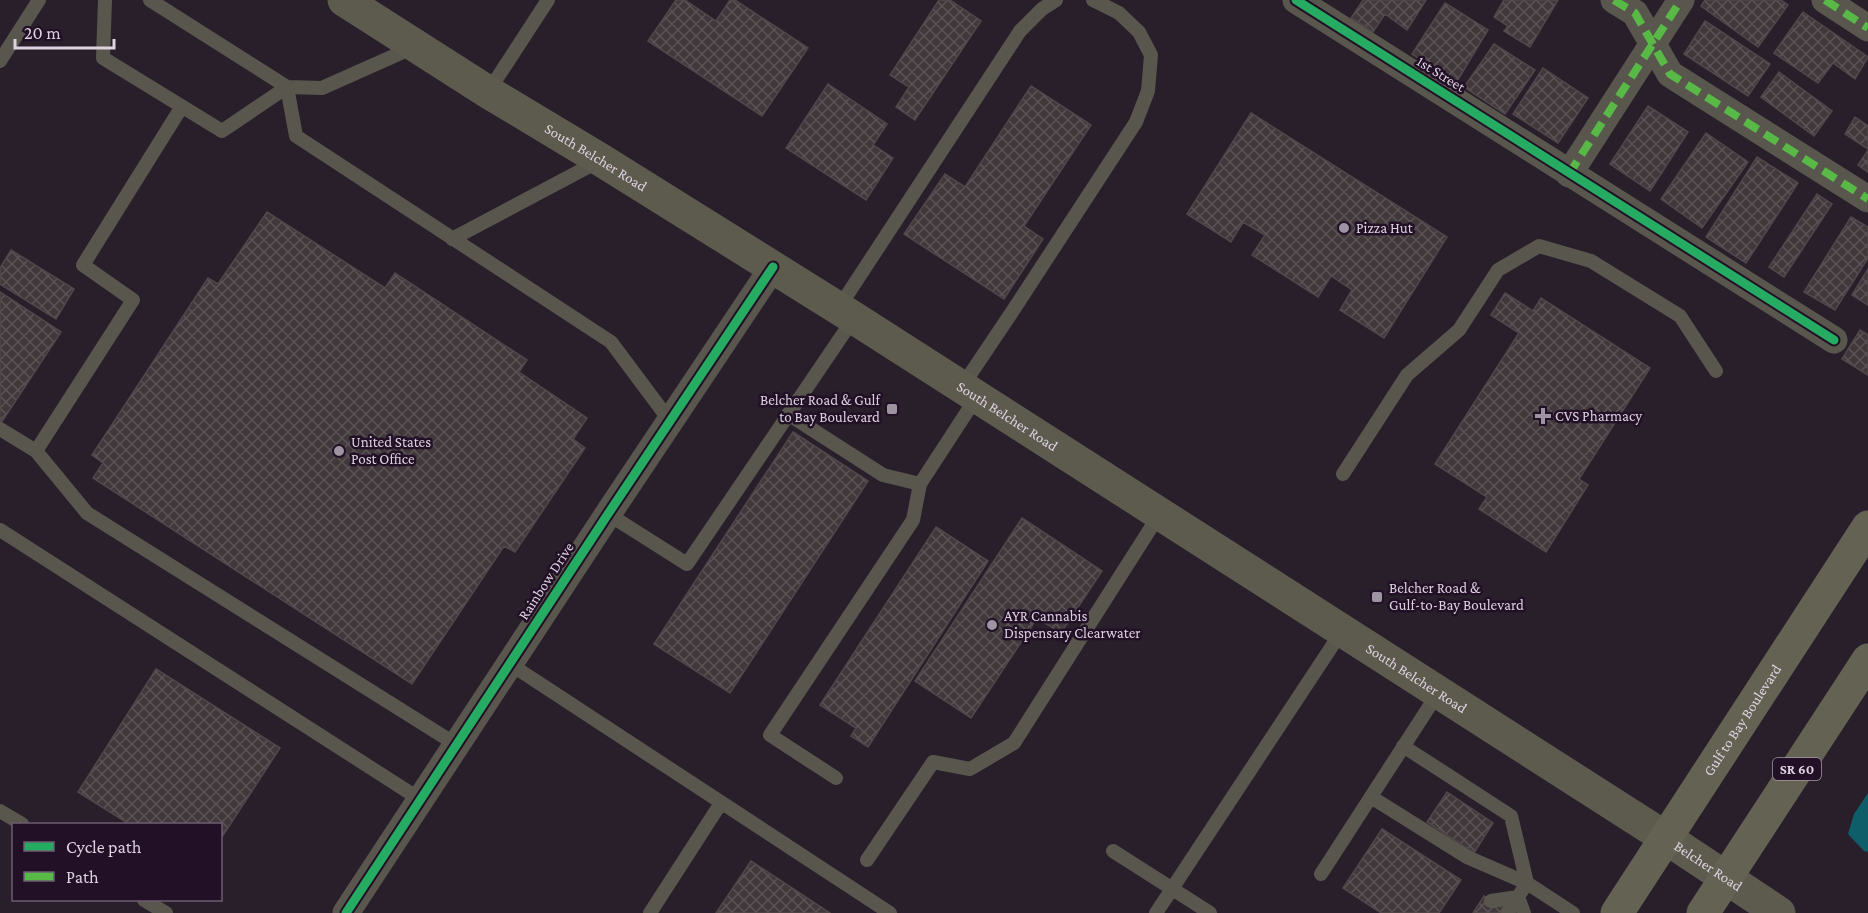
<svg xmlns="http://www.w3.org/2000/svg" width="1868" height="913" font-family="'Crimson Pro',serif">
<style>
.water{fill:#0e5e6a}
.building{fill:url(#building-cross-hatch);stroke:#51474a;stroke-width:1.5}
.lines{fill:none;stroke-linecap:round;stroke-linejoin:round}
.lane{stroke:#59564e;stroke-width:14}
.street{stroke:#59564e;stroke-width:27}
.secondary{stroke:#5d5a4e;stroke-width:33}
.primary{stroke:#646253;stroke-width:33}
.quiet{stroke:#58b947;stroke-width:8;stroke-dasharray:15 8;stroke-linecap:butt}
.cycleway-casing{stroke:#221026;stroke-width:13}
.cycleway{stroke:#26ab63;stroke-width:9}
.poi-dot{fill:#9e93a1;stroke:#221026;stroke-width:2}
.labels{text-anchor:middle;stroke-width:5;stroke-linejoin:round;paint-order:stroke}
.shield{fill:#221026;stroke:#a697a8;stroke-width:1.5}
.shield-label{font-size:14px;font-weight:bold;fill:#ded1e0}
.street-label{font-size:15px;fill:#ded1e0;stroke:#221026}
.poi-label{font-size:15px;fill:#ded1e0;stroke:#221026;text-anchor:start}
</style>
<defs>
<pattern id="building-cross-hatch" width="8" height="8" patternUnits="userSpaceOnUse" patternTransform="scale(1.5)"><rect width="8" height="8" fill="#40383a"/><path d="M0 0l8 8M0 8l8-8" fill="none" stroke="#5b5456"/></pattern>
</defs>
<rect width="100%" height="100%" fill="#281f2b"/>
<path class="water" d="M1868,793V852L1864,851L1848,834L1854,814Z"/>
<path class="building" d="M676,0H685L716,21L730,0H735L808,48L762,116L648,41Z
M939,0H950L981,21L915,120L896,107L909,87L890,75Z
M1363,0H1426L1407,30L1385,14L1373,32L1351,18Z
M1504,0H1558L1530,47L1504,31L1508,26L1494,17Z
M1705,0H1781L1788,5L1758,47L1701,6Z
M1445,3L1488,30L1456,83L1412,54Z
M1803,12L1868,57L1855,79L1833,63L1818,83L1774,53Z
M1705,21L1770,64L1748,96L1684,54Z
M1494,44L1535,70L1505,114L1464,87Z
M1543,68L1588,98L1558,143L1513,114Z
M1779,72L1832,111L1814,136L1761,97Z
M828,84L887,124L873,145L893,158L866,200L786,148Z
M1031,86L1091,125L1024,226L1043,239L1004,299L904,234L945,174L965,187Z
M1648,106L1688,132L1650,191L1610,164Z
M1251,113L1447,237L1384,338L1340,310L1352,290L1331,276L1318,297L1252,255L1265,235L1243,222L1231,242L1187,214Z
M1855,117L1868,126V149L1845,134Z
M1706,133L1748,162L1702,228L1661,199Z
M1868,150V172L1858,165Z
M1757,157L1798,183L1746,263L1706,237Z
M1817,194L1832,204L1784,277L1769,267Z
M267,212L385,288L395,273L527,360L519,372L587,418L573,439L585,448L515,552L504,546L412,684L93,478L103,463L92,455L208,278L218,284Z
M1851,217L1868,227V258L1835,310L1804,292Z
M11,250L74,289L56,319L0,284V268Z
M1868,269V305L1852,295Z
M0,292L61,332L1,423L0,422Z
M1505,293L1533,311L1541,298L1650,368L1579,479L1588,485L1546,552L1479,509L1487,497L1435,464L1519,333L1491,315Z
M1860,330L1868,335V375L1842,359Z
M793,432L868,481L730,693L654,644Z
M1022,518L1102,571L1061,633L1037,618L971,718L915,681Z
M936,527L988,561L868,747L851,736L856,728L820,705Z
M156,669L280,748L220,840V824H129L78,792Z
M1447,792L1493,823L1474,853L1427,822Z
M1382,829L1461,880L1439,913H1381L1343,888Z
M751,861L830,913H716Z
M1484,896L1510,913H1473Z"/>
<g class="lines">
<path class="lane" d="M105,0L103,58L222,131L287,87
M150,0L287,87L322,88L414,47
M0,61L39,0
M287,87L296,136L611,342L670,421
M488,92L548,0
M452,239L599,161
M838,309L1020,31L1042,9L1056,0
M961,388L1012,312L1136,122L1148,91L1151,55L1139,32L1119,13L1093,0
M788,414L883,475L920,484
M0,429L36,451L133,300L83,265L181,108
M36,451L87,513L457,745
M1343,474L1407,375L1459,330L1498,270L1539,246L1591,261L1680,316L1716,371
M608,514L687,564L854,318
M0,530L421,800
M510,664L890,913
M836,778L770,735L913,520L920,484L976,398
M1371,797L1467,857L1527,883L1511,816L1403,746
M0,811L22,824
M1113,851L1210,913
M867,860L933,762L970,769L1014,743L1159,515
M1321,874L1438,693
M144,900L166,913
M1491,901L1518,897L1524,913
M1508,912L1527,883L1573,913
M650,913L721,803
M1156,913L1342,631"/>
<path class="street" d="M1296,0L1834,340
M1614,0L1635,13L1670,74L1868,199
M1825,0L1868,28
M1569,174L1681,0
M346,913L608,514L773,267"/>
<path class="secondary" id="s1" d="M344,0L488,92L601,160L854,318L1666,838L1779,913"/>
<g class="primary">
<path id="s2" d="M1617,913L1868,527"/>
<path d="M1703,913L1868,660"/>
</g>
<path class="quiet" d="M1614,0L1635,13L1670,74L1868,199
M1825,0L1868,28
M1569,174L1681,0"/>
<g class="cycleway-casing">
<path id="cycleway" d="M1296,0L1834,340
M346,913L608,514L773,267"/>
</g>
<use href="#cycleway" class="cycleway"/>
</g>
<g class="poi-dot">
<circle cx="1344" cy="228" r="6"/>
<rect x="886" y="403" width="12" height="12" rx="3"/>
<path d="M1540 407h6v6h6v6h-6v6h-6v-6h-6v-6h6z"/>
<circle cx="339" cy="451" r="6"/>
<rect x="1371" y="591" width="12" height="12" rx="3"/>
<circle cx="992" cy="625" r="6"/>
</g>
<g class="labels">
<rect class="shield" x="1773" y="758" width="48" height="22" rx="4.5"/>
<g class="shield-label">
<text x="1797" y="774">SR 60</text>
</g>
<g class="street-label">
<text transform="translate(1441 74) rotate(32)" y="5">1st Street</text>
<text dy="5" stroke="none"><textPath href="#s1" startOffset="297">South Belcher Road</textPath></text>
<text dy="5" stroke="none"><textPath href="#s1" startOffset="783">South Belcher Road</textPath></text>
<text transform="translate(546 581) rotate(-57)" y="5">Rainbow Drive</text>
<text dy="5" stroke="none"><textPath href="#s1" startOffset="1269">South Belcher Road</textPath></text>
<text dy="5" stroke="none"><textPath href="#s2" startOffset="230">Gulf to Bay Boulevard</textPath></text>
<text dy="5" stroke="none"><textPath href="#s1" startOffset="1616">Belcher Road</textPath></text>
</g>
<g class="poi-label">
<text x="1356" y="233">Pizza Hut</text>
<text x="880" y="405" text-anchor="end">Belcher Road &amp; Gulf<tspan x="880" dy="17">to Bay Boulevard</tspan></text>
<text x="1555" y="421">CVS Pharmacy</text>
<text x="351" y="447">United States<tspan x="351" dy="17">Post Office</tspan></text>
<text x="1389" y="593">Belcher Road &amp;<tspan x="1389" dy="17">Gulf-to-Bay Boulevard</tspan></text>
<text x="1004" y="621">AYR Cannabis<tspan x="1004" dy="17">Dispensary Clearwater</tspan></text>
</g>
</g>
<rect x="12" y="823" width="210" height="78" fill="#221026" stroke="#6d5d70" stroke-width="1.5"/>
<rect x="24" y="842" width="30" height="9" fill="#26ab63" stroke="#6d5d70" stroke-width="1.5"/>
<text x="66" y="853" font-size="18" fill="#ded1e0">Cycle path</text>
<rect x="24" y="872" width="30" height="9" fill="#58b947" stroke="#6d5d70" stroke-width="1.5"/>
<text x="66" y="883" font-size="18" fill="#ded1e0">Path</text>
<path d="M15 39v9h99v-9" fill="none" stroke="#ded1e0" stroke-width="3"/>
<text x="24" y="39" font-size="18" fill="#ded1e0" stroke="#221026" stroke-width="4.5" paint-order="stroke">20 m</text>
</svg>
